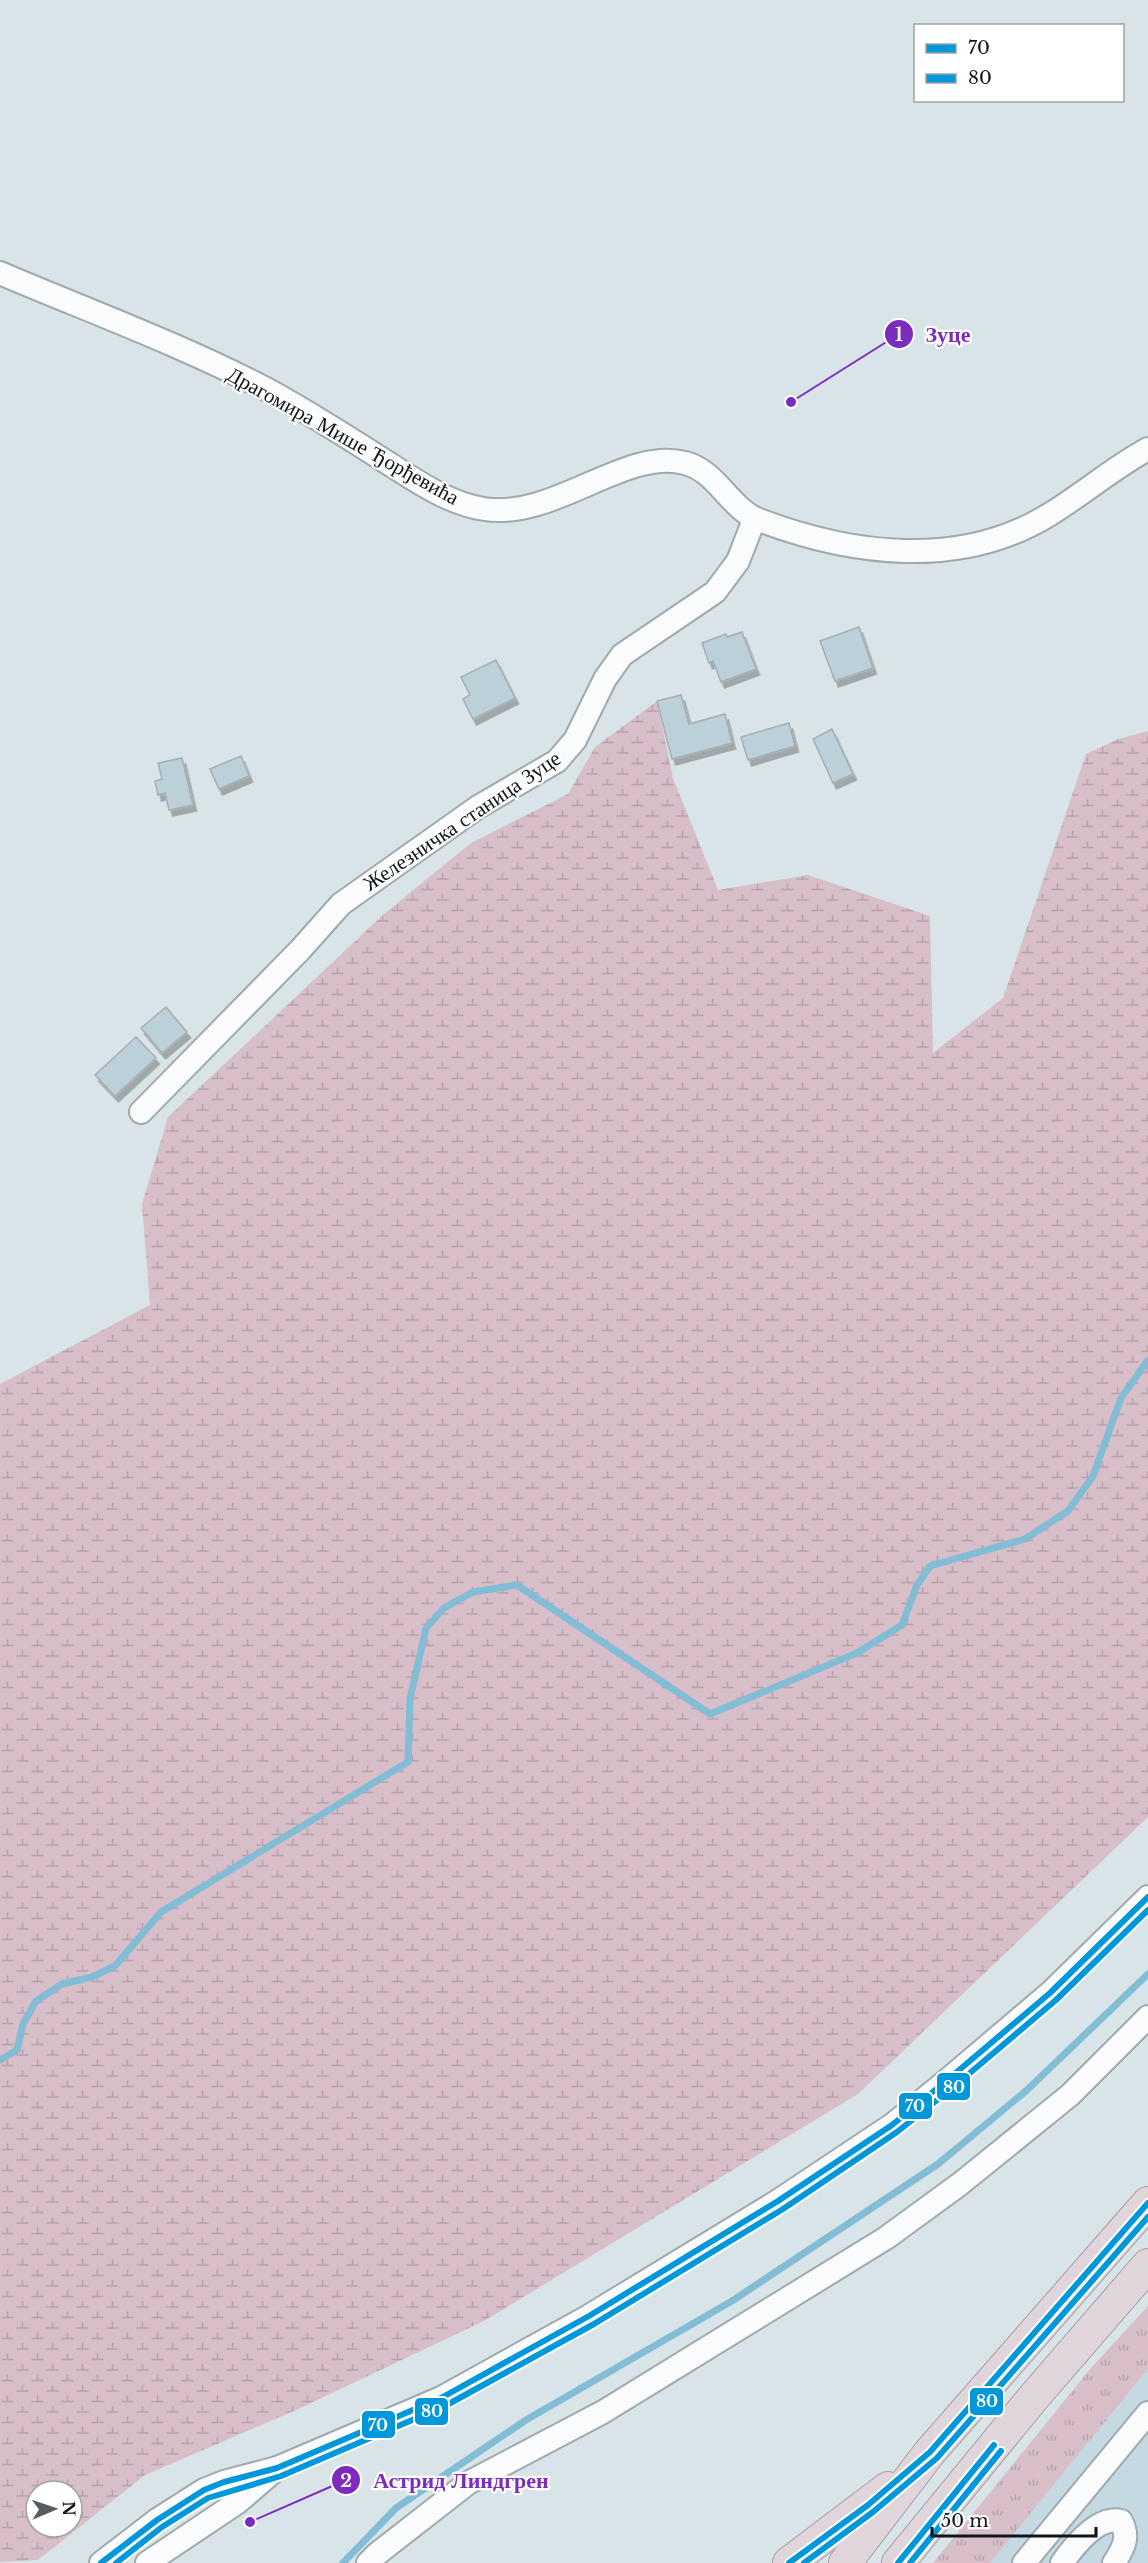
<svg xmlns="http://www.w3.org/2000/svg" width="1148" height="2563" font-family="'Libre Baskerville',serif">
<style>
.built{fill:#c5d9e2}
.grass{fill:url(#grass-tufts)}
.wetland{fill:url(#wetland-marsh);fill-rule:evenodd}
.lines{fill:none;stroke-linecap:round;stroke-linejoin:round}
.stream{stroke:#83bdd5;stroke-width:7}
.building{fill:#bbd0d8;stroke:#a5aeb2;stroke-width:1.5;filter:url(#shadow)}
.minor-casing{stroke:#a0a9ac;stroke-width:26}
.highway-casing{stroke:#a59ea4;stroke-width:34}
.minor{stroke:#f9fbfc;stroke-width:22}
.highway{stroke:#dfd5da;stroke-width:32}
.bus-1-casing{stroke:#fff;stroke-width:10}
.bus-2-casing{stroke:#fff;stroke-width:10}
.bus-1{stroke:#0098da;stroke-width:6}
.bus-2{stroke:#0098da;stroke-width:6}
.labels{text-anchor:middle;stroke-width:4.5;stroke-linejoin:round;paint-order:stroke}
.street-label{font-size:21px;fill:#0f1518;stroke:#fff}
.leader{fill:none;stroke:#7b2cbf;stroke-width:2}
.callout-dot{fill:#7b2cbf;stroke:#fff;stroke-width:2}
.mark-label{font-size:18px;text-anchor:middle;font-weight:bold;fill:#fff}
.callout-label{font-size:22px;text-anchor:middle;font-weight:bold;fill:#7b2cbf;stroke:#fff;stroke-width:4.5;stroke-linejoin:round;paint-order:stroke}
.line-badge{stroke:#fff;stroke-width:2}
.badge-label{font-size:16px;text-anchor:middle;font-weight:bold;fill:#fff}
</style>
<defs>
<pattern id="grass-tufts" width="24" height="20" patternUnits="userSpaceOnUse" patternTransform="scale(1.5)"><rect width="24" height="20" fill="#d7bec8"/><path d="M3 7l-1-3M5 7V3M7 7l1-3M15 17l-1-3M17 17v-4M19 17l1-3" fill="none" stroke="#b7a2ab"/></pattern>
<pattern id="wetland-marsh" width="20" height="14" patternUnits="userSpaceOnUse" patternTransform="scale(1.5)"><rect width="20" height="14" fill="#d7bec8"/><path d="M1 5h8M5 5V1M11 12h8M15 12V8" fill="none" stroke="#b7a2ab"/></pattern>
<filter id="shadow"><feDropShadow dx="3.5" dy="6" stdDeviation="0" flood-color="#0004"/></filter>
</defs>
<rect width="100%" height="100%" fill="#d9e4e9"/>
<path class="built" d="M1148,2369V2563H990L1147,2370Z"/>
<path class="grass" d="M1148,2306V2369L990,2563H933L1090,2369Z"/>
<path class="wetland" d="M657,701L673,778L718,890L808,875L930,916L933,1053L1003,998L1086,754L1118,739L1148,731V1817L858,2094L484,2321L294,2411L145,2475L38,2560L0,2562V1384L150,1305L142,1204L168,1117L384,914L471,843L568,794L595,747ZM36,2491H72V2527H36Z"/>
<g class="lines">
<path class="stream" d="M0,2060L17,2050L23,2024L36,2001L62,1984L92,1977L115,1966L161,1912L408,1762L410,1699L426,1628L444,1608L473,1592L517,1585L710,1714L857,1653L902,1625L917,1585L930,1566L1025,1539L1068,1511L1093,1476L1121,1398L1148,1360
M343,2563L396,2508L526,2420L732,2301L938,2164L1027,2090L1148,1974"/>
</g>
<path class="building" d="M859,627L873,668L835,681L820,641Z
M742,632L756,669L721,682L713,661L709,663L702,643L726,634L727,637Z
M496,660L515,698L473,719L463,699L470,695L461,677Z
M681,695L689,724L725,714L732,743L672,759L657,701Z
M789,723L795,746L748,760L741,737Z
M832,729L853,774L833,783L813,739Z
M241,756L249,776L219,789L210,769Z
M182,758L193,805L169,810L165,793L158,795L155,781L162,779L158,763Z
M166,1007L187,1032L162,1053L141,1028Z
M136,1037L156,1058L115,1096L95,1075Z"/>
<g class="lines">
<g class="minor-casing">
<path id="minor" d="M0,273C89,311 182,345 268,390C305,410 341,433 377,456C409,476 445,503 484,509C555,520 625,447 685,463C717,471 729,508 759,520C851,555 959,569 1047,516C1082,495 1113,468 1148,449
M141,1112L300,950L341,904L478,807L557,761L575,740L605,679L622,655L715,592L738,561L752,525V517
M101,2563L157,2520L204,2490L224,2482L277,2468L441,2398L589,2316L778,2201L892,2125L945,2082L1050,1993L1148,1897
M147,2563L238,2502L274,2471
M368,2563L377,2554L468,2483L603,2412L886,2238L960,2184L1070,2095L1148,2017
M1024,2563L1148,2413
M1062,2563C1074,2546 1098,2515 1121,2521C1130,2537 1123,2549 1114,2563"/>
</g>
<g class="highway-casing">
<path id="highway" d="M789,2563L888,2488
M845,2563L930,2452L1148,2203
M898,2563L1033,2398L1148,2265"/>
</g>
<use href="#minor" class="minor"/>
<use href="#highway" class="highway"/>
<g class="bus-1-casing">
<path id="bus-1" d="M101,2563L157,2520L204,2490L224,2482L277,2468L441,2398L589,2316L778,2201L892,2125L945,2082L1050,1993L1148,1897
M789,2563L868,2505L930,2452L1148,2203
M898,2563L994,2445"/>
</g>
<g class="bus-2-casing">
<path id="bus-2" d="M116,2563L162,2527L208,2498L281,2476L445,2406L594,2324L783,2209L897,2132L951,2089L1056,2000L1148,1910
M804,2563L873,2512L937,2458L1148,2217
M910,2563L1001,2451"/>
</g>
<use href="#bus-1" class="bus-1"/>
<use href="#bus-2" class="bus-2"/>
</g>
<g class="labels">
<g class="street-label">
<text transform="translate(343 436) rotate(29)" y="7">Драгомира Мише Ђорђевића</text>
<text transform="translate(462 821) rotate(-34)" y="7">Железничка станица Зуце</text>
</g>
</g>
<path class="leader" d="M791 402L899 334M250 2522L346 2480"/>
<g class="callout-dot">
<circle cx="791" cy="402" r="6"/>
<circle cx="250" cy="2522" r="6"/>
<circle cx="899" cy="334" r="15"/>
<circle cx="346" cy="2480" r="15"/>
</g>
<g class="mark-label">
<text x="899" y="341">1</text>
<text x="346" y="2487">2</text>
</g>
<g class="callout-label">
<text x="948" y="342">Зуце</text>
<text x="461" y="2488">Астрид Линдгрен</text>
</g>
<g class="line-badge">
<rect x="936" y="2072" width="35" height="29" rx="6" fill="#0098da"/>
<rect x="898" y="2092" width="35" height="28" rx="6" fill="#0098da"/>
<rect x="969" y="2387" width="35" height="29" rx="6" fill="#0098da"/>
<rect x="414" y="2397" width="35" height="29" rx="6" fill="#0098da"/>
<rect x="361" y="2410" width="35" height="29" rx="6" fill="#0098da"/>
</g>
<g class="badge-label">
<text x="954" y="2093">80</text>
<text x="915" y="2112">70</text>
<text x="987" y="2407">80</text>
<text x="432" y="2417">80</text>
<text x="378" y="2431">70</text>
</g>
<rect x="914" y="24" width="210" height="78" fill="#ffffff" stroke="#9fa1a3" stroke-width="1.5"/>
<rect x="926" y="44" width="30" height="9" fill="#0098da" stroke="#9fa1a3" stroke-width="1.5"/>
<text x="968" y="54" font-size="18" fill="#0f1518">70</text>
<rect x="926" y="74" width="30" height="9" fill="#0098da" stroke="#9fa1a3" stroke-width="1.5"/>
<text x="968" y="84" font-size="18" fill="#0f1518">80</text>
<g transform="translate(54 2509) rotate(88)"><circle r="28" fill="#ffffff" stroke="#9fa1a3" stroke-width="1.5"/>
<path d="M0-4.5L10 22L0 15L-10 22Z" fill="#565d61"/>
<text y="-9" font-size="16" font-weight="bold" text-anchor="middle" fill="#0f1518">N</text>
</g>
<path d="M932 2527v9h164v-9" fill="none" stroke="#0f1518" stroke-width="3"/>
<text x="941" y="2527" font-size="18" fill="#0f1518" stroke="#ffffff" stroke-width="4.5" paint-order="stroke">50 m</text>
</svg>
